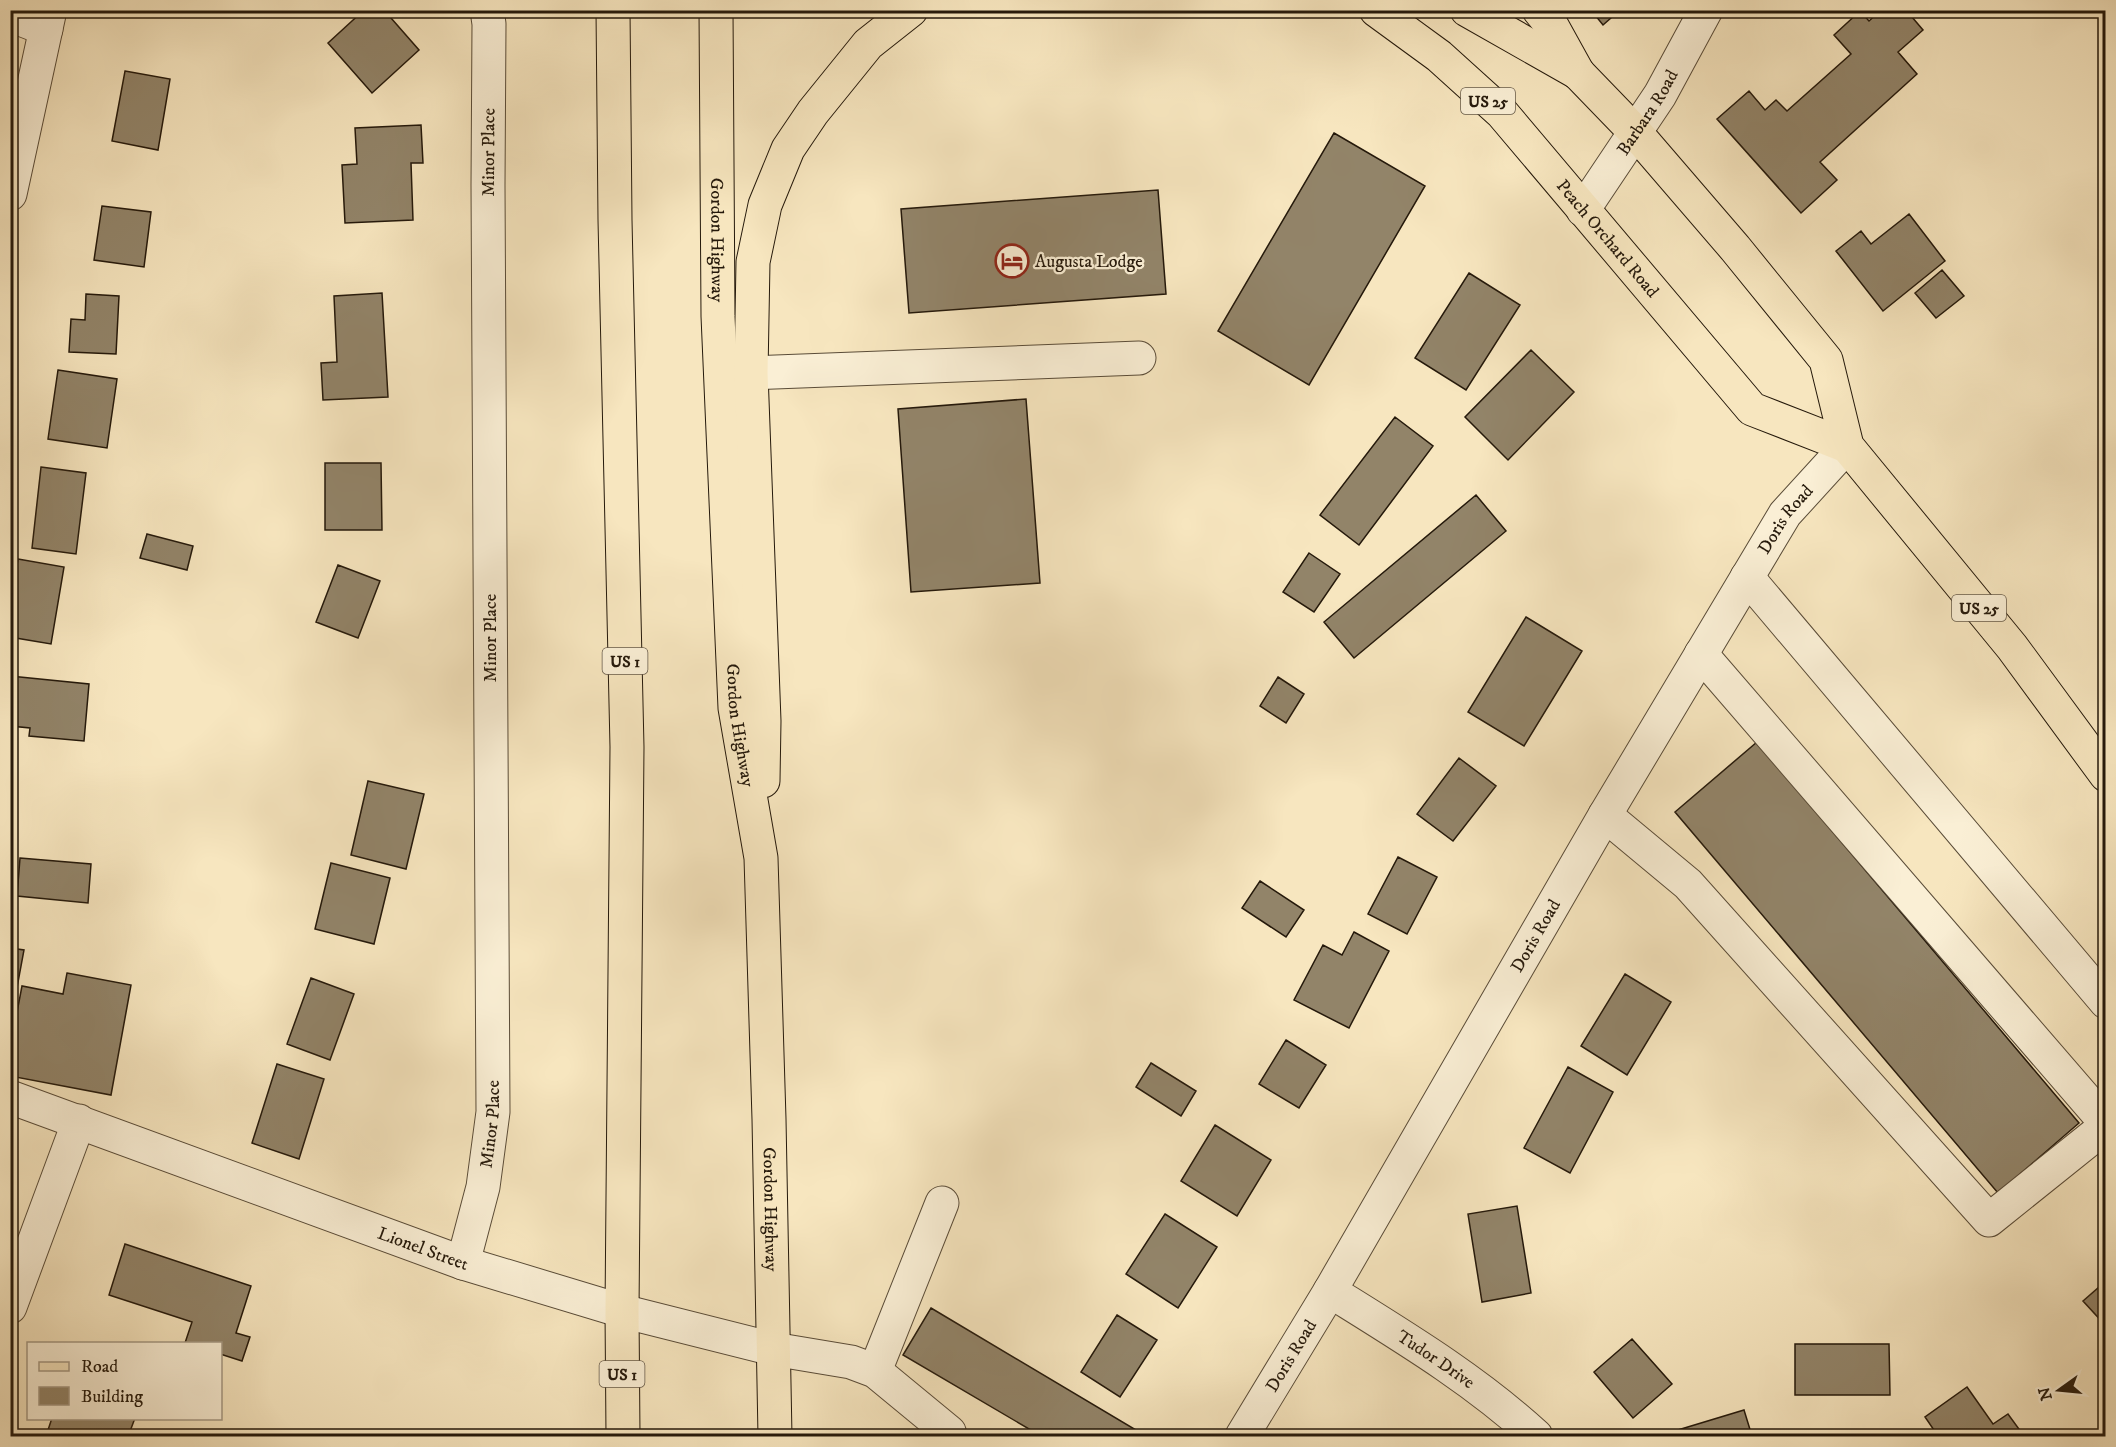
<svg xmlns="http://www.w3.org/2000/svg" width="2116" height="1447" font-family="'IM FELL DW Pica',serif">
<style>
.building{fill:#928469;stroke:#25190b;stroke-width:1.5}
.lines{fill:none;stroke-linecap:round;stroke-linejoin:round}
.minor-casing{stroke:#5a4c38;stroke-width:35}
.major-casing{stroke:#25190b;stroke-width:35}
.highway-casing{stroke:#25190b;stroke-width:35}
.minor{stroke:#faefd5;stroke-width:33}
.major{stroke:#f7e6bf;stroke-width:33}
.highway{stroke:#f7e6bf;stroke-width:33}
.labels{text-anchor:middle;stroke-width:4.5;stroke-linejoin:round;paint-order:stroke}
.shield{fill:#faefd5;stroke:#655948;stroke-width:1.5}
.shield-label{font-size:16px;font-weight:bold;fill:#25190b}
.street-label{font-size:18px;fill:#25190b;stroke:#faefd5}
.poi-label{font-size:18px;fill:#25190b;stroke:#faefd5;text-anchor:start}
</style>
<rect width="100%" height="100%" fill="#f7e6bf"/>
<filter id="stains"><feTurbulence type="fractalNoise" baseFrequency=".00333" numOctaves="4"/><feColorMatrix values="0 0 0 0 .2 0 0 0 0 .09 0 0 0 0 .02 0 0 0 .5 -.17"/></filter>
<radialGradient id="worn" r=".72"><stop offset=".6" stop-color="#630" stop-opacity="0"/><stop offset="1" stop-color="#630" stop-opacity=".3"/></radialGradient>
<path class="building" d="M364,10H384L419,50L372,93L328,43Z
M1591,10H1620L1603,25Z
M1881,10H1906L1923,30L1898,52L1917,74L1820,162L1837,180L1801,213L1717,119L1749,91L1765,110L1776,100L1787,111L1851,54L1834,35L1860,11L1869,21Z
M125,71L170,79L158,150L112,141Z
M421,125L423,163H411L413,220L345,223L342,165L357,164L355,128Z
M1334,133L1425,186L1309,385L1218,331Z
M1158,190L1166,294L909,313L901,209Z
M102,206L151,212L144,267L94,260Z
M1909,214L1945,261L1883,311L1836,251L1861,231L1871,244Z
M1942,270L1964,296L1936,318L1915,293Z
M1469,273L1520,305L1466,390L1415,358Z
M382,293L388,397L323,400L321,363L337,362L334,296Z
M86,294L119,296L116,354L69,352L71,319L85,320Z
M1531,350L1574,392L1508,460L1465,417Z
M58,370L117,379L107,448L48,439Z
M1026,399L1040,583L911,592L898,409Z
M1395,417L1433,446L1359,545L1320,515Z
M325,463H381L382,530H325Z
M41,467L86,473L76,554L32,548Z
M1476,495L1506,531L1354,658L1324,622Z
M147,534L193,546L187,570L140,558Z
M1309,553L1340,574L1314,612L1283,592Z
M18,559L64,567L51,644L10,637V604Z
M338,565L380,581L358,638L316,622Z
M1526,617L1582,651L1524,746L1468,712Z
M10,676L89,684L84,741L29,736L30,728L10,726Z
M1278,677L1304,694L1286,723L1260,706Z
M1757,742L2079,1123L1998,1193L1675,812Z
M1459,758L1496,786L1453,841L1417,814Z
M368,781L424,794L406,869L351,855Z
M1398,857L1437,877L1407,934L1368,914Z
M20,858L91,864L88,903L17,896Z
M331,863L390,878L374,944L315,929Z
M1260,881L1304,910L1286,937L1242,908Z
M1354,932L1389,951L1349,1028L1294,1000L1323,945L1342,955Z
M10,948L24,950L11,1020H10Z
M67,973L131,985L111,1095L10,1076V1049L22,986L63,994Z
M1625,974L1671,1002L1627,1075L1581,1046Z
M311,978L354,994L330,1060L287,1044Z
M1286,1040L1326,1065L1299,1108L1259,1084Z
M1151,1063L1196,1091L1181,1116L1136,1087Z
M277,1064L324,1079L299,1159L252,1143Z
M1568,1067L1613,1092L1570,1173L1524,1148Z
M1215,1125L1271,1160L1237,1216L1181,1181Z
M1517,1206L1531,1293L1482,1302L1468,1214Z
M1165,1214L1217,1247L1178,1308L1126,1274Z
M125,1244L251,1286L236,1333L250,1337L242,1361L220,1354V1344L185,1343L192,1322L109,1295Z
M2106,1281V1326L2083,1301Z
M931,1308L1136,1430L1132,1436H1041L903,1355Z
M1117,1315L1157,1340L1120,1397L1081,1372Z
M1632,1339L1672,1384L1633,1418L1594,1372Z
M1795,1344H1889L1890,1395H1795Z
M1967,1387L1993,1424L2008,1414L2024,1436H1938L1925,1417Z
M1744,1410L1752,1436H1658Z
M52,1418H135L129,1434L119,1430L117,1436H46Z"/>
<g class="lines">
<g class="minor-casing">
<g id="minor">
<path d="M10,15L46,29"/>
<path d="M10,194L50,10"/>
<path id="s1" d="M1583,210L1660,95L1706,10"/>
<path d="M751,373L1139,358"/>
<path d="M1747,577L2106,1002"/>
<path d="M1701,654L2106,1123"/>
<path d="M1605,815L1688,884L1989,1220L2106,1126"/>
<path id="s2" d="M10,1097L463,1263L622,1311L773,1349L851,1362L875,1371L949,1432L948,1436"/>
<path id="s3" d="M463,1263L483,1187L493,1112L488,185L489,24L487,10"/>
<path id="s4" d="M1330,1291C1402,1336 1474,1379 1536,1436"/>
<path d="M10,1307L79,1121"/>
<path d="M875,1371L942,1203"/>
<path id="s5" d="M1242,1436L1330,1291L1605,815L1785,514L1847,446"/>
</g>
</g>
<g class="major-casing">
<g id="major">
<path id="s6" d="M1376,10L1439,56L1502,113L1752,409L1847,446"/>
<path d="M1578,73L1636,133L1735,248L1826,360L1847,446L2012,647L2106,775"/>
</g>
</g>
<g class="highway-casing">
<g id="highway">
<path d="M613,10L615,220L627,747L622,1311L623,1436"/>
<path id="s7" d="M716,10L718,316L735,708L761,858L769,1119L775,1436"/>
<path d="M1467,10L1578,73"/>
<path d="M1539,10L1552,26L1578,73"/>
<path d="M763,781L764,721L751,373L753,262L765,205L788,149L813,112L868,44L911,10"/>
</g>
</g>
<use href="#minor" class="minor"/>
<use href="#major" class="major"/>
<use href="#highway" class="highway"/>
</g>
<defs>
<g id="hotel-ring" transform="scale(1.725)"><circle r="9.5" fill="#faefd5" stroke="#8f2418" stroke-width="1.5"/><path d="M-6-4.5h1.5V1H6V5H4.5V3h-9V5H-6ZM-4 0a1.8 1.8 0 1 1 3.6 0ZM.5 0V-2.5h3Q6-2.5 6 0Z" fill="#8f2418"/></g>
</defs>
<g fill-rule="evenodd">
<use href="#hotel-ring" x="1012" y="261"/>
</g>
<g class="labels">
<g class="shield">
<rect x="1461" y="88" width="54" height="26" rx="4.5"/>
<rect x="1952" y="595" width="54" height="26" rx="4.5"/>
<rect x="602.5" y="648" width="45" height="26" rx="4.5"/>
<rect x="599.5" y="1361" width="45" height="26" rx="4.5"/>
</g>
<g class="shield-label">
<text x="1488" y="107">US 25</text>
<text x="1979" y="614">US 25</text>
<text x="625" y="667">US 1</text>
<text x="622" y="1380">US 1</text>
</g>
<g class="street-label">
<text dy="6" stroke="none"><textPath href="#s1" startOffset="117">Barbara Road</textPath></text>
<text dy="6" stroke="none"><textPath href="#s3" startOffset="1114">Minor Place</textPath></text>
<text dy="6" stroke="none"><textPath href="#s6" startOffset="327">Peach Orchard Road</textPath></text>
<text dy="6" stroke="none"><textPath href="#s7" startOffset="230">Gordon Highway</textPath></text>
<text dy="6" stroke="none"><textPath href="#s5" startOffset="1066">Doris Road</textPath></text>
<text transform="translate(490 638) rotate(-90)" y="6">Minor Place</text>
<text dy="6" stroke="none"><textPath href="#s7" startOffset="716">Gordon Highway</textPath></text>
<text dy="6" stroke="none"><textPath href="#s5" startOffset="580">Doris Road</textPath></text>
<text dy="6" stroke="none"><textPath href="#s3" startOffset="142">Minor Place</textPath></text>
<text dy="6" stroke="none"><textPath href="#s7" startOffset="1202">Gordon Highway</textPath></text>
<text dy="6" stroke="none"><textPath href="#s2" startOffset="440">Lionel Street</textPath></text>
<text dy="6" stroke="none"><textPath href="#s5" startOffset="94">Doris Road</textPath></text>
<text dy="6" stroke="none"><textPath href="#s4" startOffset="126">Tudor Drive</textPath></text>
</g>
<g class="poi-label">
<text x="1035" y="267">Augusta Lodge</text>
</g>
</g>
<rect width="2116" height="1447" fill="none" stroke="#f7e6bf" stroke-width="36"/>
<rect x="12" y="12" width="2092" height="1423" fill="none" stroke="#25190b" stroke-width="3"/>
<rect x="18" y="18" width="2080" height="1411" fill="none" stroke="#25190b" stroke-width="1.5"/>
<rect x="27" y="1342" width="195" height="78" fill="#faefd5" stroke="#a59984" stroke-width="1.5"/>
<rect x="39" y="1362" width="30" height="9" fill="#f7e6bf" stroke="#a59984" stroke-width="1.5"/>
<text x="81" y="1372" font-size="18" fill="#25190b">Road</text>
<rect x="39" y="1387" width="30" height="18" fill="#928469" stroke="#a59984" stroke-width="1.5"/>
<text x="81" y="1402" font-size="18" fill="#25190b">Building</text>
<g transform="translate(2059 1390) rotate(255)" stroke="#faefd5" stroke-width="4.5" paint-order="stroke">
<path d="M0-4.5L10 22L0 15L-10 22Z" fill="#25190b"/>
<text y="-9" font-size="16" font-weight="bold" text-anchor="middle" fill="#25190b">N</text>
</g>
<rect width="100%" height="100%" filter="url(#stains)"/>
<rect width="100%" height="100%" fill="url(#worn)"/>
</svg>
